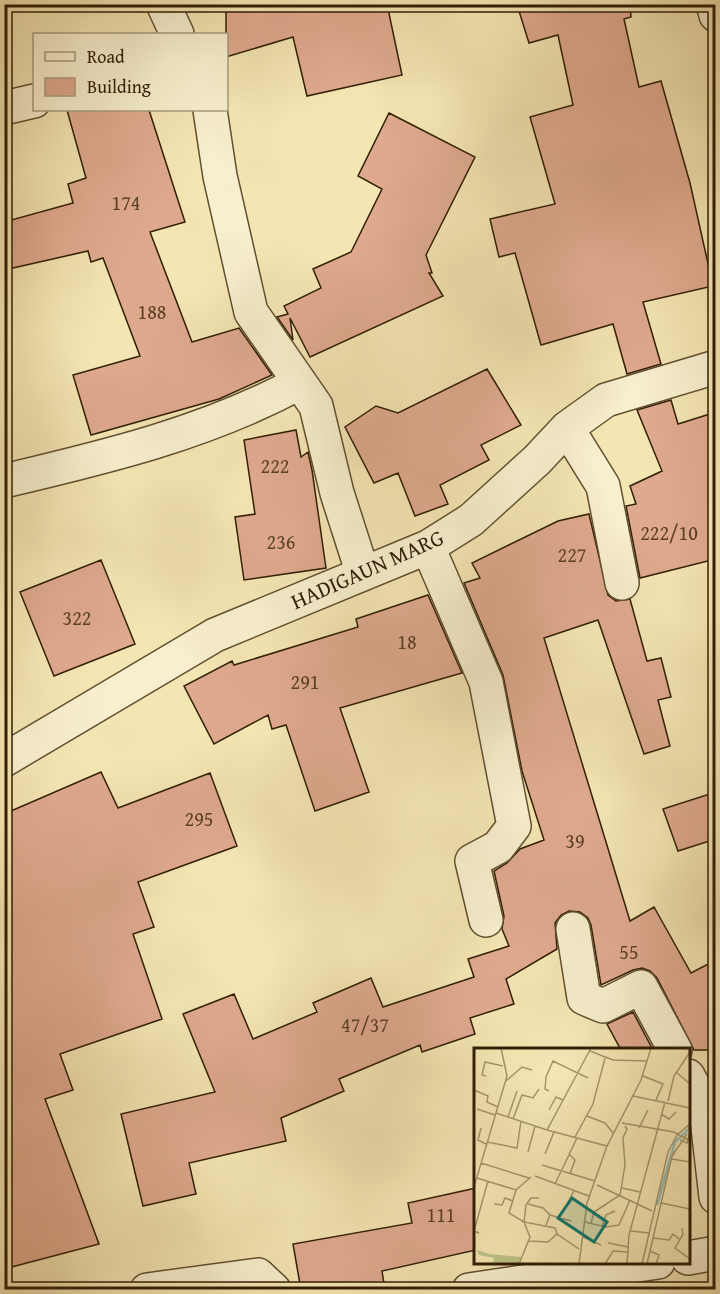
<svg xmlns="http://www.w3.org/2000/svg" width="720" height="1294" font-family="'Gentium Book Plus',serif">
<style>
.building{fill:#dfa98e;stroke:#301e05;stroke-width:1.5}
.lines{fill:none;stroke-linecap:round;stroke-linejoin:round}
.street-casing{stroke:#615030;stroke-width:36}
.street{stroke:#f8efce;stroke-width:33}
.labels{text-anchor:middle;stroke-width:4.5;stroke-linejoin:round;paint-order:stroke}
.number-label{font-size:20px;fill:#5c4127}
.street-label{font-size:22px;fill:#301e05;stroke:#f8efce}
.inset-river{fill:none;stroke:#9cbeb1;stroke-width:3}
.inset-road{fill:none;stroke:#a6966d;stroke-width:1.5}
.view{fill:#0f766e;fill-opacity:0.15;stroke:#0f766e;stroke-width:3}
.inset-edge{fill:none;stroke:#301e05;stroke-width:3}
</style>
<rect width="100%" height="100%" fill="#f4e6b3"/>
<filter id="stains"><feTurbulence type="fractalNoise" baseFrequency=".00333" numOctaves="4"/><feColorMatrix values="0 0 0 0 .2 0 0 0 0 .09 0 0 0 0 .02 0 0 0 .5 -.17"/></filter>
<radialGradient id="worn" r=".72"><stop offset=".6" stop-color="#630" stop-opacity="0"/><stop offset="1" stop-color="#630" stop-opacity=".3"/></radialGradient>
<path class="building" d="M226,4H387L402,75L307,96L293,37L226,57Z
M539,4H630L631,17L624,19L639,87L661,81L690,183L713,286L643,302L661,364L627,374L613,324L541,345L515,253L499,257L490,219L555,204L530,117L573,105L558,35L529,43L519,11Z
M67,110H149L185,222L150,232L192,342L239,328L272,375L219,399L91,435L73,375L140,356L103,258L91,262L88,251L4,270V222L73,203L68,184L86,178Z
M389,113L475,157L426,255L432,273H429L443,296L310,357L290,318L293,340L277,317L288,314L284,306L321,288L313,269L351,252L382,189L358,176Z
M487,369L521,425L481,445L489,460L440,485L448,504L415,516L398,473L374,483L345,427L376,406L398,413Z
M671,400L678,424L716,412V559L640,578L626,506L636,504L630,486L662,471L637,410Z
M296,430L301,457L308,452L312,470L326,568L244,580L235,517L255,514L244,440Z
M589,514L608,595L616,601L630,599L647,661L661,658L671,697L658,700L670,746L644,754L598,620L544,638L630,921L654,907L691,973L716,960V1050H694L657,978L650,971L642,968L633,970L601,985L591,925L588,918L580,912L569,911L561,915L555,923L557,949L506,979L514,1004L470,1018L475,1034L422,1052L420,1045L339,1079L344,1091L281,1118L286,1141L189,1163L196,1194L143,1206L121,1114L215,1092L183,1014L234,994L253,1039L317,1012L313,1003L371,978L383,1007L474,977L468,959L509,946L502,929L504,916L494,871L507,863L520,849L544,840L522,771L503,675L464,583L480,578L472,563L558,521Z
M101,560L135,644L54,676L20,592Z
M428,595L462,673L340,708L369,792L315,811L286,725L272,729L268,715L214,744L184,686L232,661L234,665L358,627L356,619Z
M101,772L118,808L210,773L237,846L138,882L154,927L133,934L162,1019L60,1054L73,1090L45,1099L99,1244L4,1269V814Z
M716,792V839L678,851L663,809Z
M633,1012L653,1050H621L607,1024Z
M476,1188V1250L382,1271L385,1290H301L293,1244L412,1223L408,1203Z"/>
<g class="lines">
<g class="street-casing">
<path id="street" d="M163,4L177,34
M713,4L716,15
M4,108L34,101
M210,110L220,176L251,312L316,406L337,493L363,574
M567,428L603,486L622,583
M4,481C106,457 206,433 299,383
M428,547L486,682L514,826L498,847L472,861L486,920
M4,760L215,635L428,547L471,520L537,460L567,428L606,400L716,367
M573,929L584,998L603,1006L641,987L675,1050
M688,1076L706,1110L716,1197
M688,1258L716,1253
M147,1290L258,1275L274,1290
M469,1290L658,1262"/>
</g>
<use href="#street" class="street"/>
</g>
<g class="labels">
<g class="number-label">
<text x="126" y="210">174</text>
<text x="152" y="319">188</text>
<text x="275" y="473">222</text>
<text x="669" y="540">222/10</text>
<text x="281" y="549">236</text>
<text x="572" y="562">227</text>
<text x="77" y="625">322</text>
<text x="407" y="649">18</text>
<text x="305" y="689">291</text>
<text x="199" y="826">295</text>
<text x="575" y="848">39</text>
<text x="629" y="959">55</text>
<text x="365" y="1032">47/37</text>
<text x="441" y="1222">111</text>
</g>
<g class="street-label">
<text transform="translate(367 569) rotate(-24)" y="8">HADIGAUN MARG</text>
</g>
</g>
<g transform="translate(474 1048)">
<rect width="216" height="216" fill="#f4e6b3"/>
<path d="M3,202L15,206L47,209L44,216H19L20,210L5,207Z" fill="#bdc48b"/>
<path class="inset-river" d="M183,157L201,94L216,80"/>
<path class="inset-road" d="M116,3L139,12L173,13M202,24L216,36M12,28L8,27L11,14L29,18M169,28L189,36L182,52M32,33L48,19L58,22M0,42L14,48L13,54L24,59M75,43L71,41L72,29L79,13L114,30M159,48L216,60M194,53L200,28L216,4M3,61L21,67M75,62L82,49L89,52M22,65L73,82L117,0M187,66L195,71L202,64M113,68L131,75L139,85M34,69L43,43M39,71L48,47L59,50L65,41M148,75L200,84L216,93M7,80L4,92L12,96M165,80L174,62M73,82L133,98L167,32L177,0M101,89L119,56L131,10M206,92L213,95L216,84M13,94L43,100L47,73M54,104L61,78M71,106L80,84M95,106L101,112L96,126M198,111L216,114M7,115L55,130M68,117L121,133M61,128L115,148M3,130L42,142L35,165L50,174L56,189L45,216M81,136L103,90M123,137L178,163M0,139L33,28L27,0M148,140L166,144M42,142L57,129M65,150H57L52,157L50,174L81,180L83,186L105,201M187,155L216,161M20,156L28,157L31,150L39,153M54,156L69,160L76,167L72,177M76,167L97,173M85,171L100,143M111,174L132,179L145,177M117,175L120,164L146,147L151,117L149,90L153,81L151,78M145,177L156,152M128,178L132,167L141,163M208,180L209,186L201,200L216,211M157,183L175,185M5,185L0,183L14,133M109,189L127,197M179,190L195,192L199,186L205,191M55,193L74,194L83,186M134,195L154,199M176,203L185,207L182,216M105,216L113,155L133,98M131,216L139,203L153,204M153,216L155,187L191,54M168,216L194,104L203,87L216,76M173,216L198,108L213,86"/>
<path class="view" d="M98,150L133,174L120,194L84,170Z"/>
<rect width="216" height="216" class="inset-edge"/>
</g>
<rect width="720" height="1294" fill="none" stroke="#f4e6b3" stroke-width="24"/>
<rect x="6" y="6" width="708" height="1282" fill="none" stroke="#301e05" stroke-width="3"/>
<rect x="12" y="12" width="696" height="1270" fill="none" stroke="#301e05" stroke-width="1.5"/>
<rect x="33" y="33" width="195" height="78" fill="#f8efce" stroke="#a89b7e" stroke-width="1.5"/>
<rect x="45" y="52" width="30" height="9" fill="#f8efce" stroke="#a89b7e" stroke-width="1.5"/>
<text x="87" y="63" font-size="18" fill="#301e05">Road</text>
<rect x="45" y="78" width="30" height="18" fill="#dfa98e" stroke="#a89b7e" stroke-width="1.5"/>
<text x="87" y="93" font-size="18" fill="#301e05">Building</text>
<rect width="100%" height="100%" filter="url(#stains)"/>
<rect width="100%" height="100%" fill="url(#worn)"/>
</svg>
